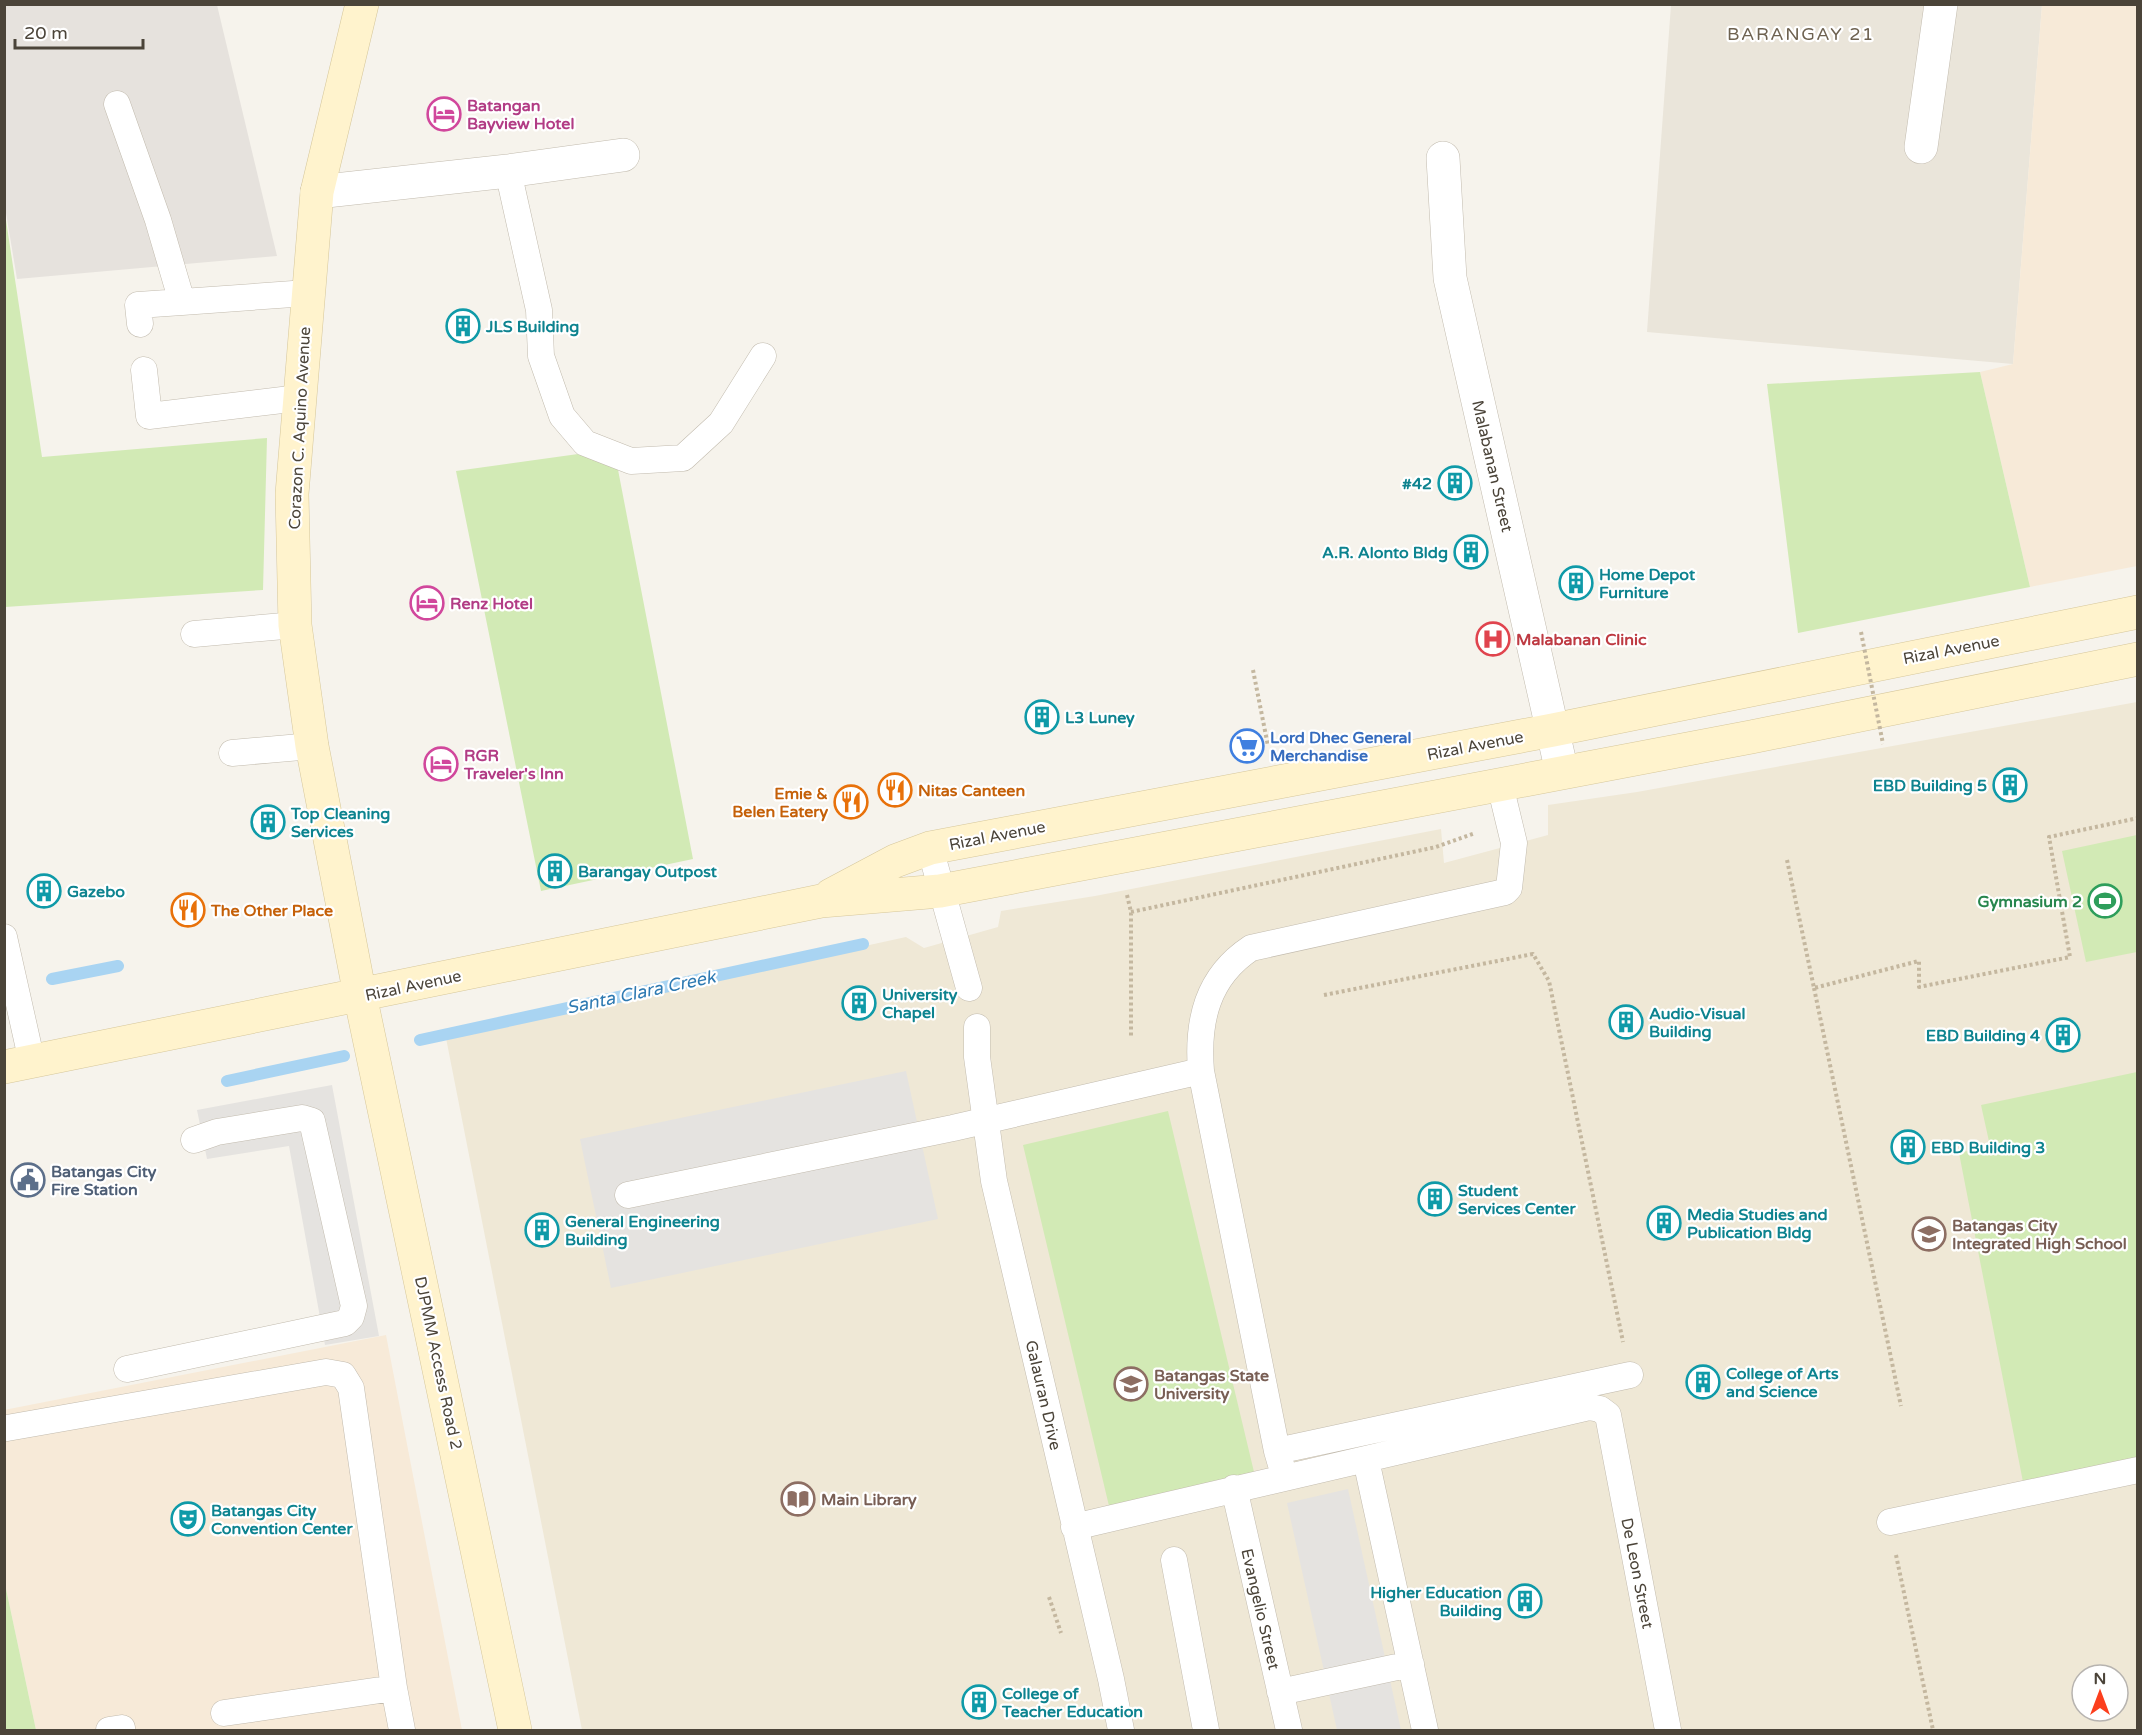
<svg xmlns="http://www.w3.org/2000/svg" width="2142" height="1735" font-family="'Varela Round',sans-serif">
<style>
.residential{fill:#eae5da}
.commercial{fill:#f7ead8}
.industrial{fill:#e6e2dd}
.education{fill:#efe8d6;fill-rule:evenodd}
.green{fill:#d2eab5}
.parking{fill:#e5e3e0}
.lines{fill:none;stroke-linecap:round;stroke-linejoin:round}
.stream{stroke:#a9d4f2;stroke-width:12}
.lane-casing{stroke:#c2bbae;stroke-width:27}
.street-casing{stroke:#c2bbae;stroke-width:34}
.secondary-casing{stroke:#d6c79b;stroke-width:34}
.path{stroke:#c4b79f;stroke-width:4;stroke-dasharray:3 3;stroke-linecap:butt}
.lane{stroke:#fff;stroke-width:26}
.street{stroke:#fff;stroke-width:33}
.secondary{stroke:#fff3cd;stroke-width:33}
.path-bridge{stroke:#c4b79f;stroke-width:4;stroke-dasharray:3 3;stroke-linecap:butt}
.labels{text-anchor:middle;stroke-width:4.5;stroke-linejoin:round;paint-order:stroke}
.hotel-label{font-size:16px;font-weight:bold;fill:#b23c85;stroke:#fff;text-anchor:start}
.culture-label{font-size:16px;font-weight:bold;fill:#0d838f;stroke:#fff;text-anchor:start}
.street-label{font-size:16px;fill:#4b4439;stroke:#fff}
.health-label{font-size:16px;font-weight:bold;fill:#be3a42;stroke:#fff;text-anchor:start}
.shop-label{font-size:16px;font-weight:bold;fill:#366cbe;stroke:#fff;text-anchor:start}
.food-label{font-size:16px;font-weight:bold;fill:#c56008;stroke:#fff;text-anchor:start}
.leisure-label{font-size:16px;font-weight:bold;fill:#27864d;stroke:#fff;text-anchor:end}
.service-label{font-size:16px;font-weight:bold;fill:#4e5e75;stroke:#fff;text-anchor:start}
.education-label{font-size:16px;font-weight:bold;fill:#785e54;stroke:#fff;text-anchor:start}
.neighbourhood-label{font-size:18px;letter-spacing:1.5px;fill:#6e6250;stroke:#fff}
.water-label{font-size:18px;font-style:italic;fill:#2e7ab2;stroke:#fff}
</style>
<rect width="100%" height="100%" fill="#f6f3ec"/>
<path class="residential" d="M1671,5H2042L2013,364L1647,332Z"/>
<path class="commercial" d="M2042,5H2137V566L2030,587L1980,372L2013,364Z
M386,1335L462,1730H36L5,1584L4,1410Z"/>
<path class="industrial" d="M4,5H217L277,256L17,279L5,207Z"/>
<path class="education" d="M2137,702V1730H582L446,1038L906,937L924,948L998,927L1001,911L1095,896L1441,829L1444,863L1548,835V805L1637,792ZM2082,1675H2118V1711H2082Z"/>
<path class="green" d="M4,207L42,457L267,438L263,590L5,607Z
M1980,372L2030,587L1798,633L1767,384Z
M614,449L693,859L541,891L456,471Z
M2137,835V952L2086,962L2062,851Z
M2137,1072V1458L2023,1482L1959,1153L1990,1146L1981,1105Z
M1168,1111L1254,1472L1109,1506L1023,1145Z
M4,1584H5L36,1730H5Z"/>
<path class="parking" d="M906,1071L938,1219L611,1288L580,1139Z
M332,1085L379,1336L325,1345L289,1146L207,1159L197,1110Z
M1348,1489L1401,1730H1337L1287,1503Z"/>
<g class="lines">
<path class="stream" d="M52,979L118,966
M420,1040L863,944
M227,1081L344,1056"/>
<g class="lane-casing">
<path id="lane" d="M117,104L158,220L182,302L307,293
M508,171L539,310L541,356L562,416L585,443L631,461L683,458L721,423L763,356
M140,324L138,305L182,302
M144,370L149,416L299,398
M194,634L295,625
M232,753L312,746
M930,848L969,988
M4,937L32,1062
M977,1027V1057L994,1181L1111,1679L1121,1730
M628,1195L953,1128L1201,1071
M127,1369L345,1323L351,1317L354,1306L312,1121L302,1118L217,1132L194,1140
M7,1428L326,1372L343,1375L351,1388L394,1688
M1277,1451L1201,1071C1197,1021 1207,977 1251,948L1505,892L1509,888L1514,843L1500,785
M1366,1460L1425,1730
M1282,1468L1277,1451L1630,1375
M1234,1488L1289,1730
M1890,1522L2138,1470
M1074,1527L1589,1407L1600,1409L1608,1415L1668,1730
M1174,1560L1206,1730
M1280,1692L1411,1664
M224,1713L394,1688L402,1730
M109,1730L122,1728"/>
</g>
<g class="street-casing">
<path id="street" d="M1921,147L1941,4
M1443,158L1450,278L1562,772
M317,192L508,171L623,155"/>
</g>
<g class="secondary-casing">
<path id="secondary" d="M362,4L317,192L292,494L295,625L312,746L360,995L515,1730
M831,895L895,861L930,848L1553,730L2138,612
M4,1067L821,901L940,891L1751,737L2138,659"/>
</g>
<path class="path" d="M1253,670L1268,746
M1787,860L1814,988L1919,961V987L2070,957L2049,837L2138,818
M1127,895L1131,912V1038
M1131,912L1436,847L1475,833
M1814,988L1901,1406
M1324,995L1533,954L1549,981L1623,1342
M1896,1555L1933,1730
M1049,1597L1061,1633"/>
<use href="#lane" class="lane"/>
<use href="#street" class="street"/>
<use href="#secondary" class="secondary"/>
<path class="path-bridge" d="M1861,632L1883,744"/>
</g>
<defs>
<g id="hotel-ring" transform="scale(1.725)"><circle r="9.5" fill="#fff" stroke="#d1479c" stroke-width="1.5"/><path d="M-6-4.5h1.5V1H6V5H4.5V3h-9V5H-6ZM-4 0a1.8 1.8 0 1 1 3.6 0ZM.5 0V-2.5h3Q6-2.5 6 0Z" fill="#d1479c"/></g>
<g id="building-ring" transform="scale(1.725)"><circle r="9.5" fill="#fff" stroke="#0f9aa8" stroke-width="1.5"/><path d="M-4-6H4V6H1V3H-1V6H-4ZM-2.5-4.3h1.7v1.8h-1.7ZM.8-4.3h1.7v1.8H.8ZM-2.5-1h1.7V.8h-1.7ZM.8-1h1.7V.8H.8Z" fill="#0f9aa8"/></g>
<g id="hospital-ring" transform="scale(1.725)"><circle r="9.5" fill="#fff" stroke="#e0444e" stroke-width="1.5"/><path d="M-5-5h3v3.5h4V-5h3V5h-3V1.5h-4V5h-3Z" fill="#e0444e"/></g>
<g id="supermarket-ring" transform="scale(1.725)"><circle r="9.5" fill="#fff" stroke="#3f7fe0" stroke-width="1.5"/><path d="M-6-5.5h2.5l.6 2H6L4.5 2H-2.5L-4.4-4H-6ZM-1.5 3.2a1.3 1.3 0 1 0 .1 0ZM3 3.2a1.3 1.3 0 1 0 .1 0Z" fill="#3f7fe0"/></g>
<g id="restaurant-ring" transform="scale(1.725)"><circle r="9.5" fill="#fff" stroke="#e8710a" stroke-width="1.5"/><path d="M-5-6h1v4h1v-4h1v4h1v-4h1v5L-1.5 .5V6h-2V.5L-5-1ZM5-6V6H3V1.5H1.5Q1.5-4 5-6Z" fill="#e8710a"/></g>
<g id="stadium-ring" transform="scale(1.725)"><circle r="9.5" fill="#fff" stroke="#2e9e5b" stroke-width="1.5"/><path d="M0-5a6.5 5 0 1 0 0 10a6.5 5 0 1 0 0-10ZM-3.5-1.8h7v3.6h-7Z" fill="#2e9e5b"/></g>
<g id="civic-ring" transform="scale(1.725)"><circle r="9.5" fill="#fff" stroke="#5c6f8a" stroke-width="1.5"/><path d="M-.6-6.5H3V-4.5H.6V-3L4-1V1h2V6H-6V1h2V-1L-.6-3ZM-1.2 2.5V6h2.4V2.5Z" fill="#5c6f8a"/></g>
<g id="school-ring" transform="scale(1.725)"><circle r="9.5" fill="#fff" stroke="#8d6e63" stroke-width="1.5"/><path d="M0-5L7-2L0 1L-7-2ZM-4 1L0 2.5L4 1V4Q0 6-4 4Z" fill="#8d6e63"/></g>
<g id="university-ring" transform="scale(1.725)"><circle r="9.5" fill="#fff" stroke="#8d6e63" stroke-width="1.5"/><path d="M0-5L7-2L0 1L-7-2ZM-4 1L0 2.5L4 1V4Q0 6-4 4Z" fill="#8d6e63"/></g>
<g id="library-ring" transform="scale(1.725)"><circle r="9.5" fill="#fff" stroke="#8d6e63" stroke-width="1.5"/><path d="M-6-4Q-3-5.5-.7-3.5V5Q-3 3-6 4ZM6-4Q3-5.5 .7-3.5V5Q3 3 6 4Z" fill="#8d6e63"/></g>
<g id="theatre-ring" transform="scale(1.725)"><circle r="9.5" fill="#fff" stroke="#0f9aa8" stroke-width="1.5"/><path d="M-5-5.5Q0-4 5-5.5V0Q5 5 0 6Q-5 5-5 0ZM-3.3-2.5H-1v1.5H-3.3ZM1-2.5H3.3v1.5H1ZM-2.8 1Q0 5.5 2.8 1Z" fill="#0f9aa8"/></g>
</defs>
<g fill-rule="evenodd">
<use href="#hotel-ring" x="444" y="114"/>
<use href="#building-ring" x="463" y="326"/>
<use href="#building-ring" x="1455" y="483"/>
<use href="#building-ring" x="1471" y="552"/>
<use href="#building-ring" x="1576" y="583"/>
<use href="#hotel-ring" x="427" y="603"/>
<use href="#hospital-ring" x="1493" y="639"/>
<use href="#building-ring" x="1042" y="717"/>
<use href="#supermarket-ring" x="1247" y="746"/>
<use href="#hotel-ring" x="441" y="764"/>
<use href="#building-ring" x="2010" y="785"/>
<use href="#restaurant-ring" x="895" y="790"/>
<use href="#restaurant-ring" x="851" y="802"/>
<use href="#building-ring" x="268" y="822"/>
<use href="#building-ring" x="555" y="871"/>
<use href="#building-ring" x="44" y="891"/>
<use href="#stadium-ring" x="2105" y="901"/>
<use href="#restaurant-ring" x="188" y="910"/>
<use href="#building-ring" x="859" y="1003"/>
<use href="#building-ring" x="1626" y="1022"/>
<use href="#building-ring" x="2063" y="1035"/>
<use href="#building-ring" x="1908" y="1147"/>
<use href="#civic-ring" x="28" y="1180"/>
<use href="#building-ring" x="1435" y="1199"/>
<use href="#building-ring" x="1664" y="1223"/>
<use href="#building-ring" x="542" y="1230"/>
<use href="#school-ring" x="1929" y="1234"/>
<use href="#building-ring" x="1703" y="1382"/>
<use href="#university-ring" x="1131" y="1384"/>
<use href="#library-ring" x="798" y="1499"/>
<use href="#theatre-ring" x="188" y="1519"/>
<use href="#building-ring" x="1525" y="1601"/>
<use href="#building-ring" x="979" y="1702"/>
</g>
<g class="labels">
<g class="hotel-label">
<text x="467" y="111">Batangan<tspan x="467" dy="18">Bayview Hotel</tspan></text>
<text x="450" y="609">Renz Hotel</text>
<text x="464" y="761">RGR<tspan x="464" dy="18">Traveler's Inn</tspan></text>
</g>
<g class="culture-label">
<text x="486" y="332">JLS Building</text>
<text x="1432" y="489" text-anchor="end">#42</text>
<text x="1448" y="558" text-anchor="end">A.R. Alonto Bldg</text>
<text x="1599" y="580">Home Depot<tspan x="1599" dy="18">Furniture</tspan></text>
<text x="1065" y="723">L3 Luney</text>
<text x="1987" y="791" text-anchor="end">EBD Building 5</text>
<text x="291" y="819">Top Cleaning<tspan x="291" dy="18">Services</tspan></text>
<text x="578" y="877">Barangay Outpost</text>
<text x="67" y="897">Gazebo</text>
<text x="882" y="1000">University<tspan x="882" dy="18">Chapel</tspan></text>
<text x="1649" y="1019">Audio-Visual<tspan x="1649" dy="18">Building</tspan></text>
<text x="2040" y="1041" text-anchor="end">EBD Building 4</text>
<text x="1931" y="1153">EBD Building 3</text>
<text x="1458" y="1196">Student<tspan x="1458" dy="18">Services Center</tspan></text>
<text x="1687" y="1220">Media Studies and<tspan x="1687" dy="18">Publication Bldg</tspan></text>
<text x="565" y="1227">General Engineering<tspan x="565" dy="18">Building</tspan></text>
<text x="1726" y="1379">College of Arts<tspan x="1726" dy="18">and Science</tspan></text>
<text x="211" y="1516">Batangas City<tspan x="211" dy="18">Convention Center</tspan></text>
<text x="1502" y="1598" text-anchor="end">Higher Education<tspan x="1502" dy="18">Building</tspan></text>
<text x="1002" y="1699">College of<tspan x="1002" dy="18">Teacher Education</tspan></text>
</g>
<g class="street-label">
<text transform="translate(299 428) rotate(-87)" y="6">Corazon C. Aquino Avenue</text>
<text transform="translate(1493 466) rotate(77)" y="6">Malabanan Street</text>
<text transform="translate(1951 649) rotate(-11)" y="6">Rizal Avenue</text>
<text transform="translate(1475 745) rotate(-11)" y="6">Rizal Avenue</text>
<text transform="translate(997 835) rotate(-11)" y="6">Rizal Avenue</text>
<text transform="translate(413 985) rotate(-12)" y="6">Rizal Avenue</text>
<text transform="translate(439 1363) rotate(78)" y="6">DJPMM Access Road 2</text>
<text transform="translate(1044 1395) rotate(77)" y="6">Galauran Drive</text>
<text transform="translate(1638 1573) rotate(79)" y="6">De Leon Street</text>
<text transform="translate(1261 1609) rotate(77)" y="6">Evangelio Street</text>
</g>
<g class="health-label">
<text x="1516" y="645">Malabanan Clinic</text>
</g>
<g class="shop-label">
<text x="1270" y="743">Lord Dhec General<tspan x="1270" dy="18">Merchandise</tspan></text>
</g>
<g class="food-label">
<text x="918" y="796">Nitas Canteen</text>
<text x="828" y="799" text-anchor="end">Emie &amp;<tspan x="828" dy="18">Belen Eatery</tspan></text>
<text x="211" y="916">The Other Place</text>
</g>
<g class="leisure-label">
<text x="2082" y="907">Gymnasium 2</text>
</g>
<g class="service-label">
<text x="51" y="1177">Batangas City<tspan x="51" dy="18">Fire Station</tspan></text>
</g>
<g class="education-label">
<text x="1952" y="1231">Batangas City<tspan x="1952" dy="18">Integrated High School</tspan></text>
<text x="1154" y="1381">Batangas State<tspan x="1154" dy="18">University</tspan></text>
<text x="821" y="1505">Main Library</text>
</g>
<g class="neighbourhood-label">
<text x="1801" y="40">BARANGAY 21</text>
</g>
<g class="water-label">
<text transform="translate(641 992) rotate(-12)" y="6">Santa Clara Creek</text>
</g>
</g>
<rect width="2142" height="1735" fill="none" stroke="#4b4439" stroke-width="12"/>
<g transform="translate(2100 1693)"><circle r="28" fill="#ffffff" stroke="#b7b4b0" stroke-width="1.5"/>
<path d="M0-4.5L10 22L0 15L-10 22Z" fill="#fc3f1d"/>
<text y="-9" font-size="16" font-weight="bold" text-anchor="middle" fill="#4b4439">N</text>
</g>
<path d="M15 39v9h128v-9" fill="none" stroke="#4b4439" stroke-width="3"/>
<text x="24" y="39" font-size="18" fill="#4b4439" stroke="#ffffff" stroke-width="4.5" paint-order="stroke">20 m</text>
</svg>
